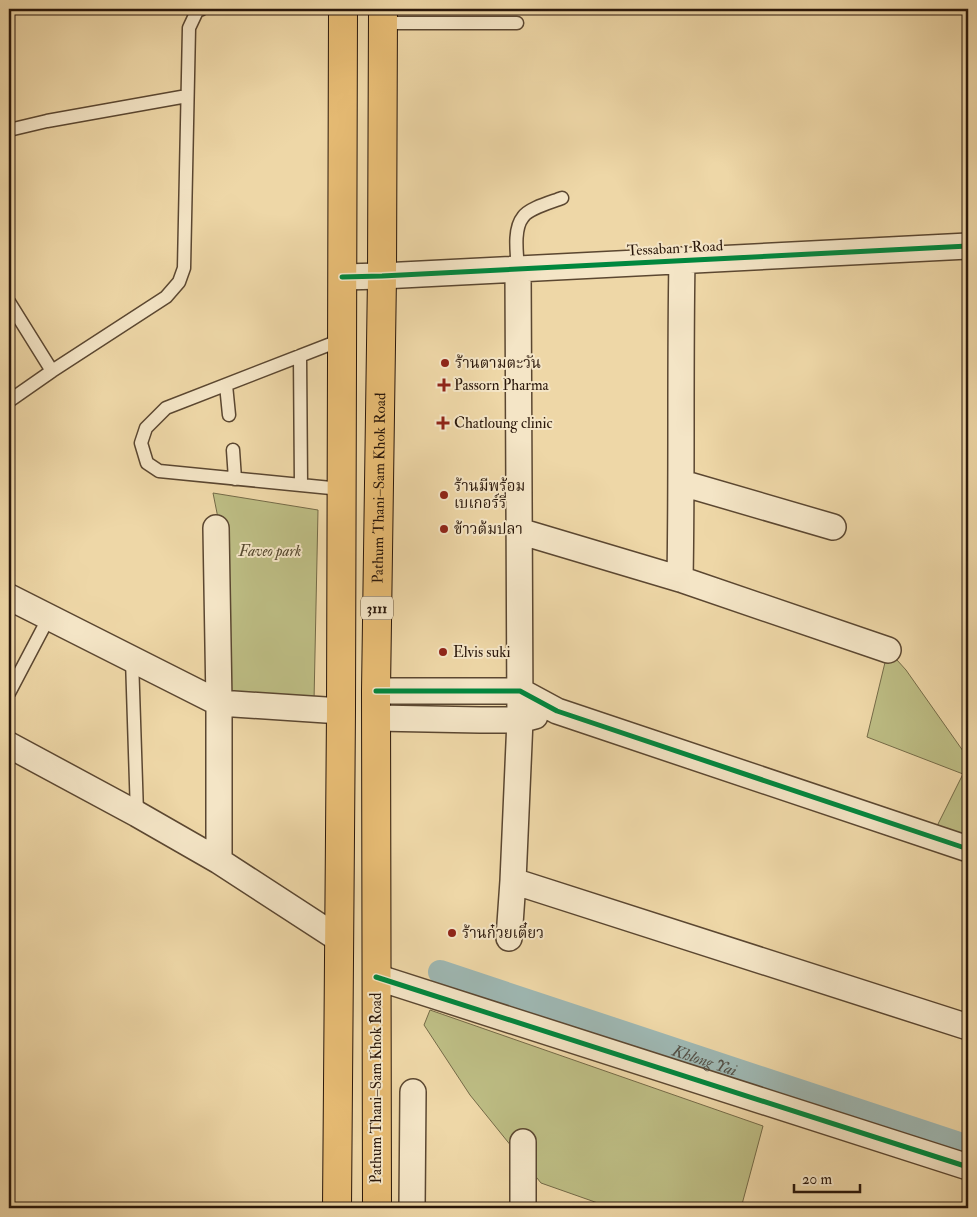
<svg xmlns="http://www.w3.org/2000/svg" width="977" height="1217" font-family="'IM FELL Double Pica','Noto Serif Thai',serif">
<style>
.green{fill:#bdbd84;stroke:#746a47}
.lines{fill:none;stroke-linecap:round;stroke-linejoin:round}
.canal{stroke:#9eb7b2;stroke-width:24}
.lane-casing{stroke:#5b4731;stroke-width:15}
.street-casing{stroke:#5b4731;stroke-width:28}
.primary-casing{stroke:#2a170a;stroke-width:30}
.lane{stroke:#f4e5c6;stroke-width:12}
.street{stroke:#f4e5c6;stroke-width:25}
.primary{stroke:#e7bc74;stroke-width:28}
.cycleway-casing{stroke:#f4e5c6;stroke-width:8}
.cycleway{stroke:#00873e;stroke-width:5}
.poi-dot{fill:#8f2418;stroke:#f4e5c6;stroke-width:2}
.labels{text-anchor:middle;stroke-width:4;stroke-linejoin:round;paint-order:stroke}
.shield{fill:#f4e5c6;stroke:#675542;stroke-width:1}
.shield-label{font-size:14px;font-weight:bold;fill:#2a170a}
.street-label{font-size:15px;fill:#2a170a;stroke:#f4e5c6}
.poi-label{font-size:15px;fill:#2a170a;stroke:#f4e5c6;text-anchor:start}
.park-label{font-size:15px;font-style:italic;fill:#56492f;stroke:#f4e5c6}
.water-label{font-size:16px;font-style:italic;fill:#534f45;stroke:#f4e5c6}
</style>
<rect width="100%" height="100%" fill="#eed7a7"/>
<filter id="stains"><feTurbulence type="fractalNoise" baseFrequency=".004" numOctaves="4"/><feColorMatrix values="0 0 0 0 .2 0 0 0 0 .09 0 0 0 0 .02 0 0 0 .5 -.17"/></filter>
<radialGradient id="worn" r=".72"><stop offset=".6" stop-color="#630" stop-opacity="0"/><stop offset="1" stop-color="#630" stop-opacity=".3"/></radialGradient>
<path class="green" d="M213,493L318,510L314,701L225,695L222,538Z
M888,650L906,670L968,758V840L937,826L963,774L867,737Z
M430,1010L763,1126L741,1208H612L541,1183L470,1095L424,1025Z"/>
<g class="lines">
<path class="canal" id="s1" d="M440,972L968,1147"/>
<g class="lane-casing">
<path id="lane" d="M383,23H517
M9,130L47,121L187,96
M518,269C517,254 513,229 523,217C529,208 552,202 562,198
M9,302L52,371L9,401
M300,356L301,485
M52,371L166,297L179,282L184,268L189,28L197,11L202,9
M226,385L229,415
M233,450L235,479
M341,489L159,471L147,463L141,443L146,428L166,408L341,340
M132,659L137,814
M9,693L49,617"/>
</g>
<g class="street-casing">
<path id="street" d="M342,277L382,276L968,246
M682,483L833,527
M216,528L219,703V861
M519,531L680,579L888,650
M680,579C682,473 680,366 682,260
M9,597L219,703L341,711
M376,691H520L557,711L968,849
M376,718L480,720H520L535,716
M9,745L137,814L219,861L339,939
M513,881L520,720L518,269
M509,938L513,881L968,1027
M376,977L968,1167
M412,1208L413,1092
M523,1208V1142"/>
</g>
<g class="primary-casing">
<g id="primary">
<path d="M337,1208L341,711L343,9"/>
<path id="s2" d="M377,1208L376,691L382,276L383,9"/>
</g>
</g>
<use href="#lane" class="lane"/>
<use href="#street" class="street"/>
<use href="#primary" class="primary"/>
<g class="cycleway-casing">
<path id="cycleway" d="M342,277L382,276L968,246
M376,691H520L557,711L968,849
M376,977L968,1167"/>
</g>
<use href="#cycleway" class="cycleway"/>
</g>
<g class="poi-dot">
<circle cx="445" cy="363" r="5"/>
<path d="M441.5 377.5h5v5h5v5h-5v5h-5v-5h-5v-5h5z"/>
<path d="M440.5 415.5h5v5h5v5h-5v5h-5v-5h-5v-5h5z"/>
<circle cx="444" cy="495" r="5"/>
<circle cx="444" cy="529" r="5"/>
<circle cx="443" cy="652" r="5"/>
<circle cx="452" cy="933" r="5"/>
</g>
<g class="labels">
<rect class="shield" x="361" y="596.5" width="32" height="23" rx="4"/>
<g class="shield-label">
<text x="377" y="613">3111</text>
</g>
<g class="street-label">
<text transform="translate(675 248) rotate(-3)" y="5">Tessaban 1 Road</text>
<text dy="5" stroke="none"><textPath href="#s2" startOffset="720">Pathum Thani–Sam Khok Road</textPath></text>
<text transform="translate(376 1088) rotate(-90)" y="5">Pathum Thani–Sam Khok Road</text>
</g>
<g class="poi-label">
<text x="455" y="368">ร้านตามตะวัน</text>
<text x="454" y="390">Passorn Pharma</text>
<text x="454" y="428">Chatloung clinic</text>
<text x="454" y="491">ร้านมีพร้อม<tspan x="454" dy="17">เบเกอร์รี่</tspan></text>
<text x="454" y="534">ข้าวต้มปลา</text>
<text x="453" y="657">Elvis suki</text>
<text x="462" y="938">ร้านก๋วยเตี๋ยว</text>
</g>
<g class="park-label">
<text x="270" y="556">Faveo park</text>
</g>
<g class="water-label">
<text dy="6" stroke="none"><textPath href="#s1" startOffset="279">Khlong Yai</textPath></text>
</g>
</g>
<rect width="977" height="1217" fill="none" stroke="#eed7a7" stroke-width="30"/>
<rect x="10" y="10" width="957" height="1197" fill="none" stroke="#2a170a" stroke-width="2.5"/>
<rect x="15" y="15" width="947" height="1187" fill="none" stroke="#2a170a"/>
<path d="M794 1184v8h66v-8" fill="none" stroke="#2a170a" stroke-width="2.5"/>
<text x="802" y="1184" font-size="15" fill="#2a170a" stroke="#f4e5c6" stroke-width="4" paint-order="stroke">20 m</text>
<rect width="100%" height="100%" filter="url(#stains)"/>
<rect width="100%" height="100%" fill="url(#worn)"/>
</svg>
